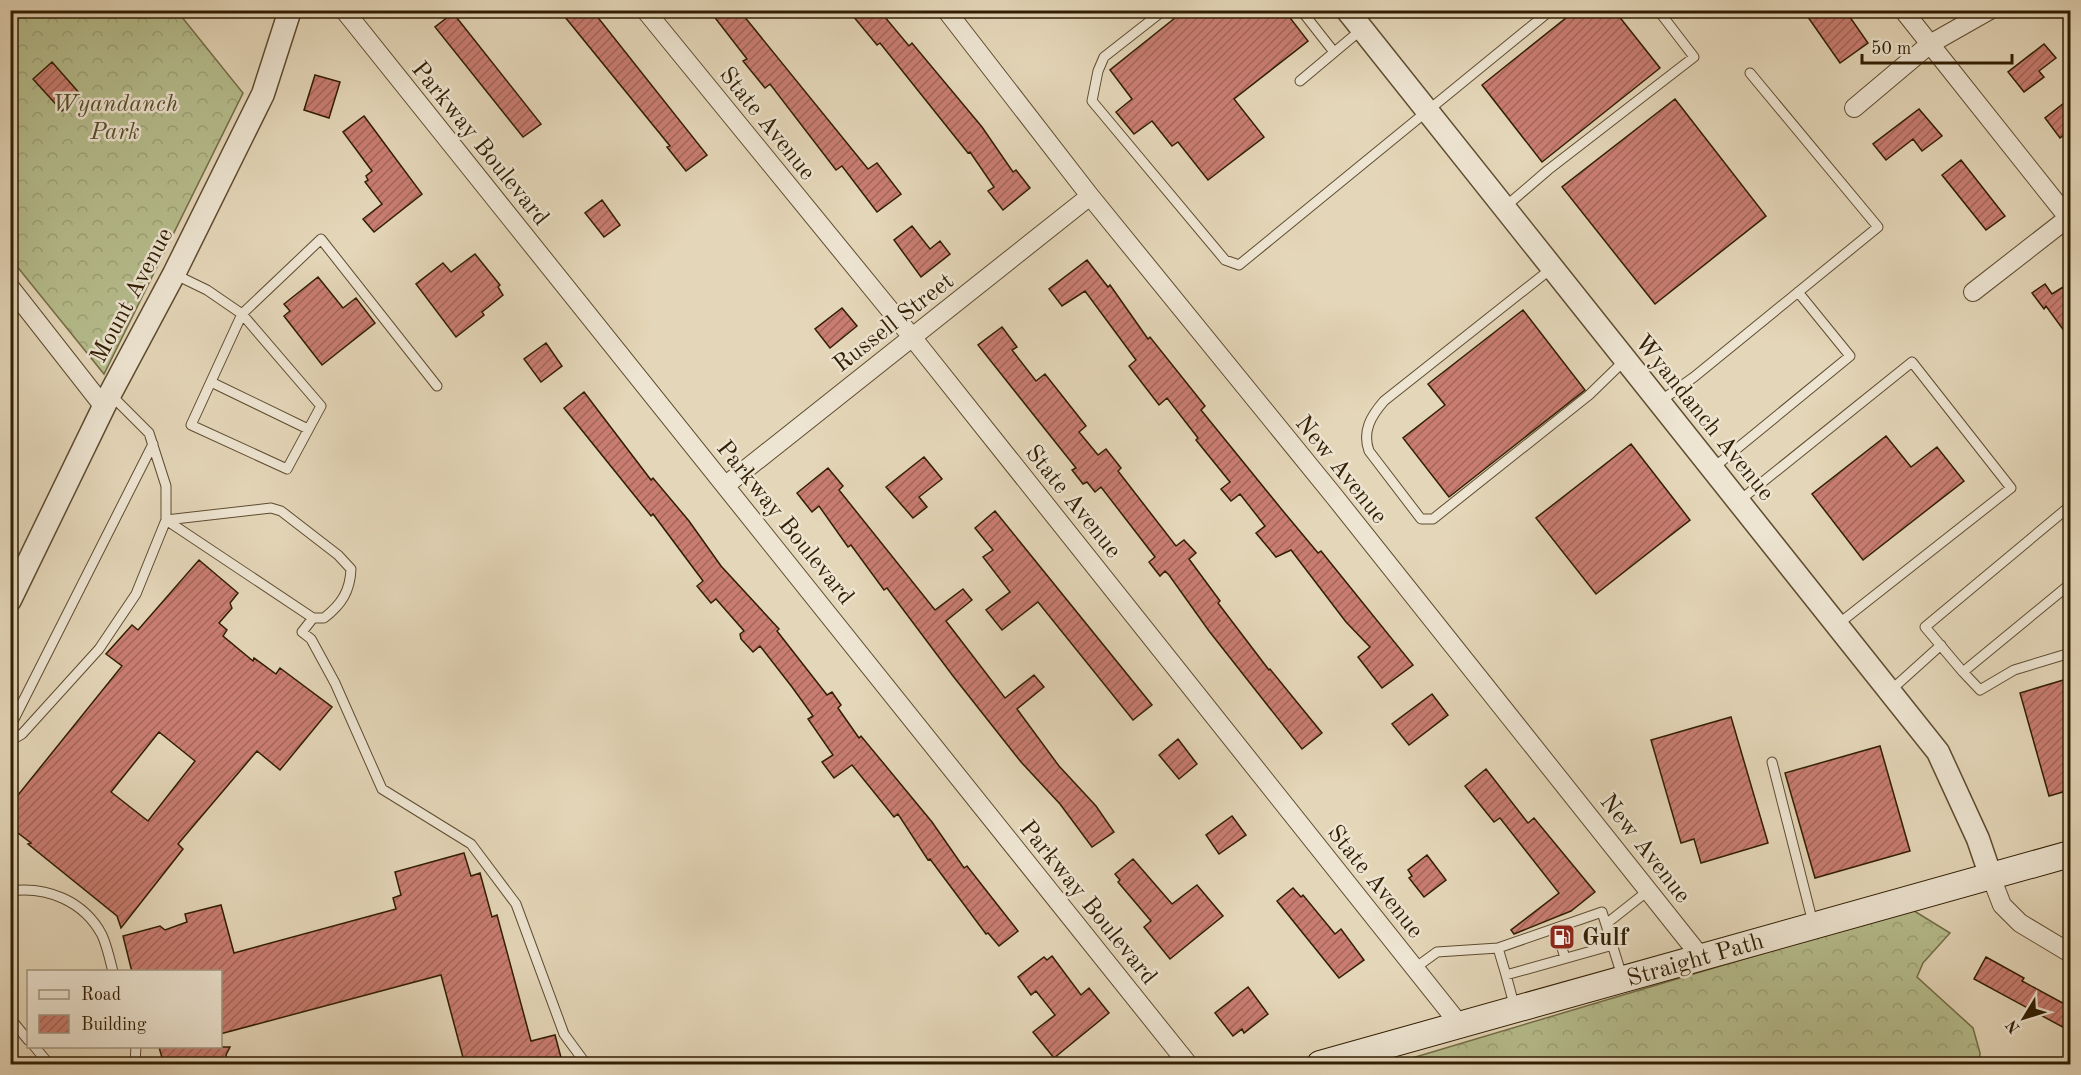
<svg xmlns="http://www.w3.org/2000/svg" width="2081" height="1075" font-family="'Old Standard TT',serif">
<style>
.forest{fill:url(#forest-crowns);stroke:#746e48;stroke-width:1.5}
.building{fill:url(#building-hatch);stroke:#311e03;stroke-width:1.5;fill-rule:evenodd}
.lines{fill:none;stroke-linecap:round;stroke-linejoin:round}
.service-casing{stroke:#5e4c30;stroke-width:11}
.minor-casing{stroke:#5e4c30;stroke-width:20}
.tertiary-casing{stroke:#5e4c30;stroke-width:25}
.secondary-casing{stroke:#311e03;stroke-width:28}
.service{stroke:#ede4d1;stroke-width:9}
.minor{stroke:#ede4d1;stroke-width:18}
.tertiary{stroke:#ede4d1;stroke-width:22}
.secondary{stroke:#ede4d1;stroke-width:26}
.labels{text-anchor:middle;stroke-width:5;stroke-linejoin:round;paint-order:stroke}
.park-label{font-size:24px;font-style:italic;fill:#594e2c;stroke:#ede4d1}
.street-label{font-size:24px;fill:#311e03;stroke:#ede4d1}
.poi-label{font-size:24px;font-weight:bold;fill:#311e03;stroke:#ede4d1;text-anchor:start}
</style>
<defs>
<pattern id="forest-crowns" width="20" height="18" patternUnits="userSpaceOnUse" patternTransform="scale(1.5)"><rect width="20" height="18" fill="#b6bd8d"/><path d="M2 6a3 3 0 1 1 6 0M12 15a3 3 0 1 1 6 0" fill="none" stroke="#9da278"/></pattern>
<pattern id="building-hatch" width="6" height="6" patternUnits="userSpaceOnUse" patternTransform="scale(1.5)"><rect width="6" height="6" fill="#c97d71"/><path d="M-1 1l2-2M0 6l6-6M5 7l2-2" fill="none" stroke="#a4665b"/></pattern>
</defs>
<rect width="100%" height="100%" fill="#e4d6b8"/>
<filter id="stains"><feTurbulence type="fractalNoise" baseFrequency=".00333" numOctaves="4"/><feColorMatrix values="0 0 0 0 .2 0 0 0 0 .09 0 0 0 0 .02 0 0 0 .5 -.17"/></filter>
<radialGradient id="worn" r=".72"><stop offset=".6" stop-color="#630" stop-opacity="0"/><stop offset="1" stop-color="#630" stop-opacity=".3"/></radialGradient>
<path class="forest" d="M10,11H177L243,93L104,374L11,259Z
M1911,909L1950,933L1923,963L1917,977L1973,1028L1980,1053L1979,1064H1392Z"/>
<path class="building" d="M573,10H592L707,155L686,171L667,147L670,146L565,17Z
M709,10H739L868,169L877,163L901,194L877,212L842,166L836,170L770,84L765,88L743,61L747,59Z
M848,10H879L909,46L912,43L982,127L1013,172L1016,170L1030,188L1003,210L988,191L994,187L970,152L968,153L880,43L877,45Z
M1185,10H1284L1308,41L1234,99L1264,137L1208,180L1178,142L1172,146L1152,121L1134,134L1116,112L1132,99L1110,70Z
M1576,10H1614L1660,68L1542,162L1482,85Z
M1803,10H1845L1868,43L1840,63Z
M453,13L541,124L523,137L435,27Z
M2044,44L2056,58L2039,71L2044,77L2024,92L2008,72Z
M52,62L81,95L62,111L33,79Z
M315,75L340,82L329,118L304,110Z
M1675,99L1766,216L1655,304L1562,187Z
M2064,103L2070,111V130L2060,138L2045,118Z
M1919,109L1942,136L1922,151L1913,139L1886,160L1873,144Z
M364,116L422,194L374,232L363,219L382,204L365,182L368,180L366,176L372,171L343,132Z
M1961,160L2005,216L1986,230L1942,175Z
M602,200L620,225L604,237L585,213Z
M912,226L930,249L940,241L950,254L921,277L894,240Z
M475,254L500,285L498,287L503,295L482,312L484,315L456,337L416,284L443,263L451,272Z
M1087,260L1108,287L1110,285L1148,339L1150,337L1205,406L1201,410L1283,511L1318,553L1321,551L1413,665L1382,688L1358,657L1370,647L1346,622L1291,550L1276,557L1256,533L1265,526L1240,494L1231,501L1221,489L1230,482L1196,440L1198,438L1167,398L1159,405L1129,366L1136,360L1085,291L1062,306L1049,289Z
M318,277L343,308L356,298L375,323L322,365L284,316L290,311L284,304Z
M2045,284L2052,294L2063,287L2070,297V339L2046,306L2044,309L2032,293Z
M842,308L857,326L830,348L815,329Z
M1523,310L1585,390L1449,497L1403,438L1445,405L1428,384Z
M1002,327L1017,347L1012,350L1036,381L1045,374L1086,426L1079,432L1098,455L1106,449L1121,468L1118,471L1176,546L1184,540L1196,553L1189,559L1220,601L1218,603L1269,670L1270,669L1322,733L1302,749L1209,631L1169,575L1165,571L1160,576L1149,562L1155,557L1101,487L1095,492L1087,482L1083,484L1072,470L1076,468L978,345Z
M546,343L562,366L541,382L524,359Z
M584,392L651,480L653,478L689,521L721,566L779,629L777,631L827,695L832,692L841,705L838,708L859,738L861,736L932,822L964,868L967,866L1018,931L999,946L988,933L986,934L930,859L928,860L898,814L894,817L852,765L834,778L822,762L833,755L808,719L813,716L792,687L760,646L753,652L741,639L740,634L744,631L716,599L711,603L697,586L703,581L653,514L651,516L564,408Z
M1886,436L1911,467L1937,447L1964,481L1863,560L1812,494Z
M1631,444L1690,520L1596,594L1536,518Z
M924,457L942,479L919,497L927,507L913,518L886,487Z
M828,468L843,486L839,490L935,610L963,589L972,600L946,621L1005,698L1034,675L1044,687L1017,709L1059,766L1096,806L1114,832L1092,847L1060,804L1021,762L953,676L887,588L884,590L851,545L848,547L819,506L812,512L797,493Z
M995,511L1152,705L1133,720L1038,602L1002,630L986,610L1010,592L983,557L993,550L975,528Z
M199,560L238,593L230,603L232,608L219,623L227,630L223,636L253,661L254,658L276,674L280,668L332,707L280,770L257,751L178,844L183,849L121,928L117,916L28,844L31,843L10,827V805L122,666L106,654L132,625L138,630ZM159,732L195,761L148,821L111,792Z
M2070,678V790L2049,796L2020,693Z
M1432,694L1448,715L1409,745L1392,724Z
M1731,717L1768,843L1701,863L1694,839L1681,843L1651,740Z
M1178,739L1197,764L1179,779L1159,755Z
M1880,746L1910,851L1815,878L1785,773Z
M1486,769L1528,823L1534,818L1595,892L1571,911L1514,934L1511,930L1559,893L1500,818L1494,822L1465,786Z
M1232,816L1246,835L1219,854L1206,835Z
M464,853L471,876L480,873L492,917L497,915L531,1041L555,1035L563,1065H465L441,975L220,1034V972H132L123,936L160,926L165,930L187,922L185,914L221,905L234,953L396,909L393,898L401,895L395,872Z
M1427,855L1446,880L1424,897L1409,878L1412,876L1408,870Z
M1133,859L1172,904L1197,885L1223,916L1170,959L1144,927L1151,921L1118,882L1120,880L1115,874Z
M1293,888L1301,897L1303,895L1335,934L1341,929L1364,960L1339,978L1277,901Z
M1052,956L1081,995L1089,988L1109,1013L1054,1058L1033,1032L1055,1015L1036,991L1031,995L1018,977L1044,957L1047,960Z
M1986,957L2024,978L2022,981L2070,1007V1031L1974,979Z
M1248,987L1268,1014L1244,1033L1242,1029L1233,1036L1215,1013Z
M159,1047H230L226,1055L229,1065H164Z"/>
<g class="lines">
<g class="service-casing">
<path id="service" d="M1164,10L1104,57L1098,71L1092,101L1225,260L1239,265L1551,10
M1301,10L1334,52
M1300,81L1362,29
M1505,207L1548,170L1694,57L1658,10
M1552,268L1384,401C1371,416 1362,431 1369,451L1421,519H1433L1589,395L1625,360
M174,274L207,290L242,314L321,239L437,386
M242,314L321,406L287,469L191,425Z
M211,382L308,429
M1659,402L1694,377L1878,227L1750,73
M1712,469L1850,356L1798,292
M1739,501L1912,362L2011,488L1837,625
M2070,506L1925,627L1963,672L2070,584
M271,508L281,511L338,555L351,569C350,591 342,604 324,618H313L166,520Z
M313,618L302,632L311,639L335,683L382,789L471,844L516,904L564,1034L586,1064
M1963,672L1980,690L2014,670L2070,653
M1890,691L1941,645
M10,727L153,444
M10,741L22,734L99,649L136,594L166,520V486L149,433L111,395
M1772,762L1813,923
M10,891C47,886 84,901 102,935C107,946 110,960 113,972
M1606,924L1649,890
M1556,928L1565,958
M1613,945L1506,975L1498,948L1602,912L1622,976
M1415,968L1437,952L1498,948
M1506,975L1515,1008
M10,1018L28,1040
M34,1046L49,1064
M135,1064L136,1046"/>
</g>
<g class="minor-casing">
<path id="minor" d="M344,10L1188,1064
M645,10L912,337L1460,1025
M946,10L1090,196L1334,496L1701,957
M1903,10L2070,220
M1854,108L1930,44L1990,10
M10,287L104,407
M1973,292L2068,218
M726,485L1090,196
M1990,874L2002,905L2020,923L2070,953"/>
</g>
<g class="tertiary-casing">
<path id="tertiary" d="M1347,10L1938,752L1978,839L1990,874
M10,600L110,394L174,274L263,94L290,10"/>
</g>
<g class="secondary-casing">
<path id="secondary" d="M1320,1064L2070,854"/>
</g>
<use href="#service" class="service"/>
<use href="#minor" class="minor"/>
<use href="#tertiary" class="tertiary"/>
<use href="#secondary" class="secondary"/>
</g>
<defs>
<g id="fuel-square" transform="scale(1.35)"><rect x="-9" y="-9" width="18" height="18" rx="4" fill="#8f2418" stroke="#ede4d1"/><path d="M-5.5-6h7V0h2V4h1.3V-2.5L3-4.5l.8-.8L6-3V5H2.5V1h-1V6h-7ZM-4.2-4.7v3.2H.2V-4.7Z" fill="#fff"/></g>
</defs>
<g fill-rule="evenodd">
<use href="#fuel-square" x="1562" y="937"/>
</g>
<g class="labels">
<g class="park-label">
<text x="115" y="111">Wyandanch<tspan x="115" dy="28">Park</tspan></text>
</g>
<g class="street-label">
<text transform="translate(768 123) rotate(51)" y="8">State Avenue</text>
<text transform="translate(481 143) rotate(51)" y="8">Parkway Boulevard</text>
<text transform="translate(131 295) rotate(-62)" y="8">Mount Avenue</text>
<text transform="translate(893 322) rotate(-38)" y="8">Russell Street</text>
<text transform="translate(1705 417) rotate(51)" y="8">Wyandanch Avenue</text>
<text transform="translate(1342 469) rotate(51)" y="8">New Avenue</text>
<text transform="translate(1074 501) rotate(51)" y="8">State Avenue</text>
<text transform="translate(786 522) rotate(51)" y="8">Parkway Boulevard</text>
<text transform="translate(1646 848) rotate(52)" y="8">New Avenue</text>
<text transform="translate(1376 881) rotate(51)" y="8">State Avenue</text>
<text transform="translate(1089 902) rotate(51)" y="8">Parkway Boulevard</text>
<text transform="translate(1695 959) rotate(-16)" y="8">Straight Path</text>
</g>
<g class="poi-label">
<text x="1582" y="945">Gulf</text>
</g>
</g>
<rect width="2081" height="1075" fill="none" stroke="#e4d6b8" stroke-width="36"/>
<rect x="12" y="12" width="2057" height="1051" fill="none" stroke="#311e03" stroke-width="3"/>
<rect x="18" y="18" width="2045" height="1039" fill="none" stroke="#311e03" stroke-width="1.5"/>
<rect x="27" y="970" width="195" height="78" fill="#ede4d1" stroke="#a2957f" stroke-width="1.5"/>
<rect x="39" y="990" width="30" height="9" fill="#ede4d1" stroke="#a2957f" stroke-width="1.5"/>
<text x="81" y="1000" font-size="18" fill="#311e03">Road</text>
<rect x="39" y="1015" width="30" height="18" fill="url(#building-hatch)" stroke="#a2957f" stroke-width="1.5"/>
<text x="81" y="1030" font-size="18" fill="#311e03">Building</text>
<g transform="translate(2024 1018) rotate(232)" stroke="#ede4d1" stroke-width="4.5" paint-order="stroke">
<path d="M0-4.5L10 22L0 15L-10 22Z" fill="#311e03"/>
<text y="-9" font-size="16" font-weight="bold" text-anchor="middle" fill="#311e03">N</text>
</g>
<path d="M1862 54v9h150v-9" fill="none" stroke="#311e03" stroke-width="3"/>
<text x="1871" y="54" font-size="18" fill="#311e03" stroke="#ede4d1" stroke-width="4.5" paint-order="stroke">50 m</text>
<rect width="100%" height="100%" filter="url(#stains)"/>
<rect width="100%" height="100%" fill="url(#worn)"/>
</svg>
